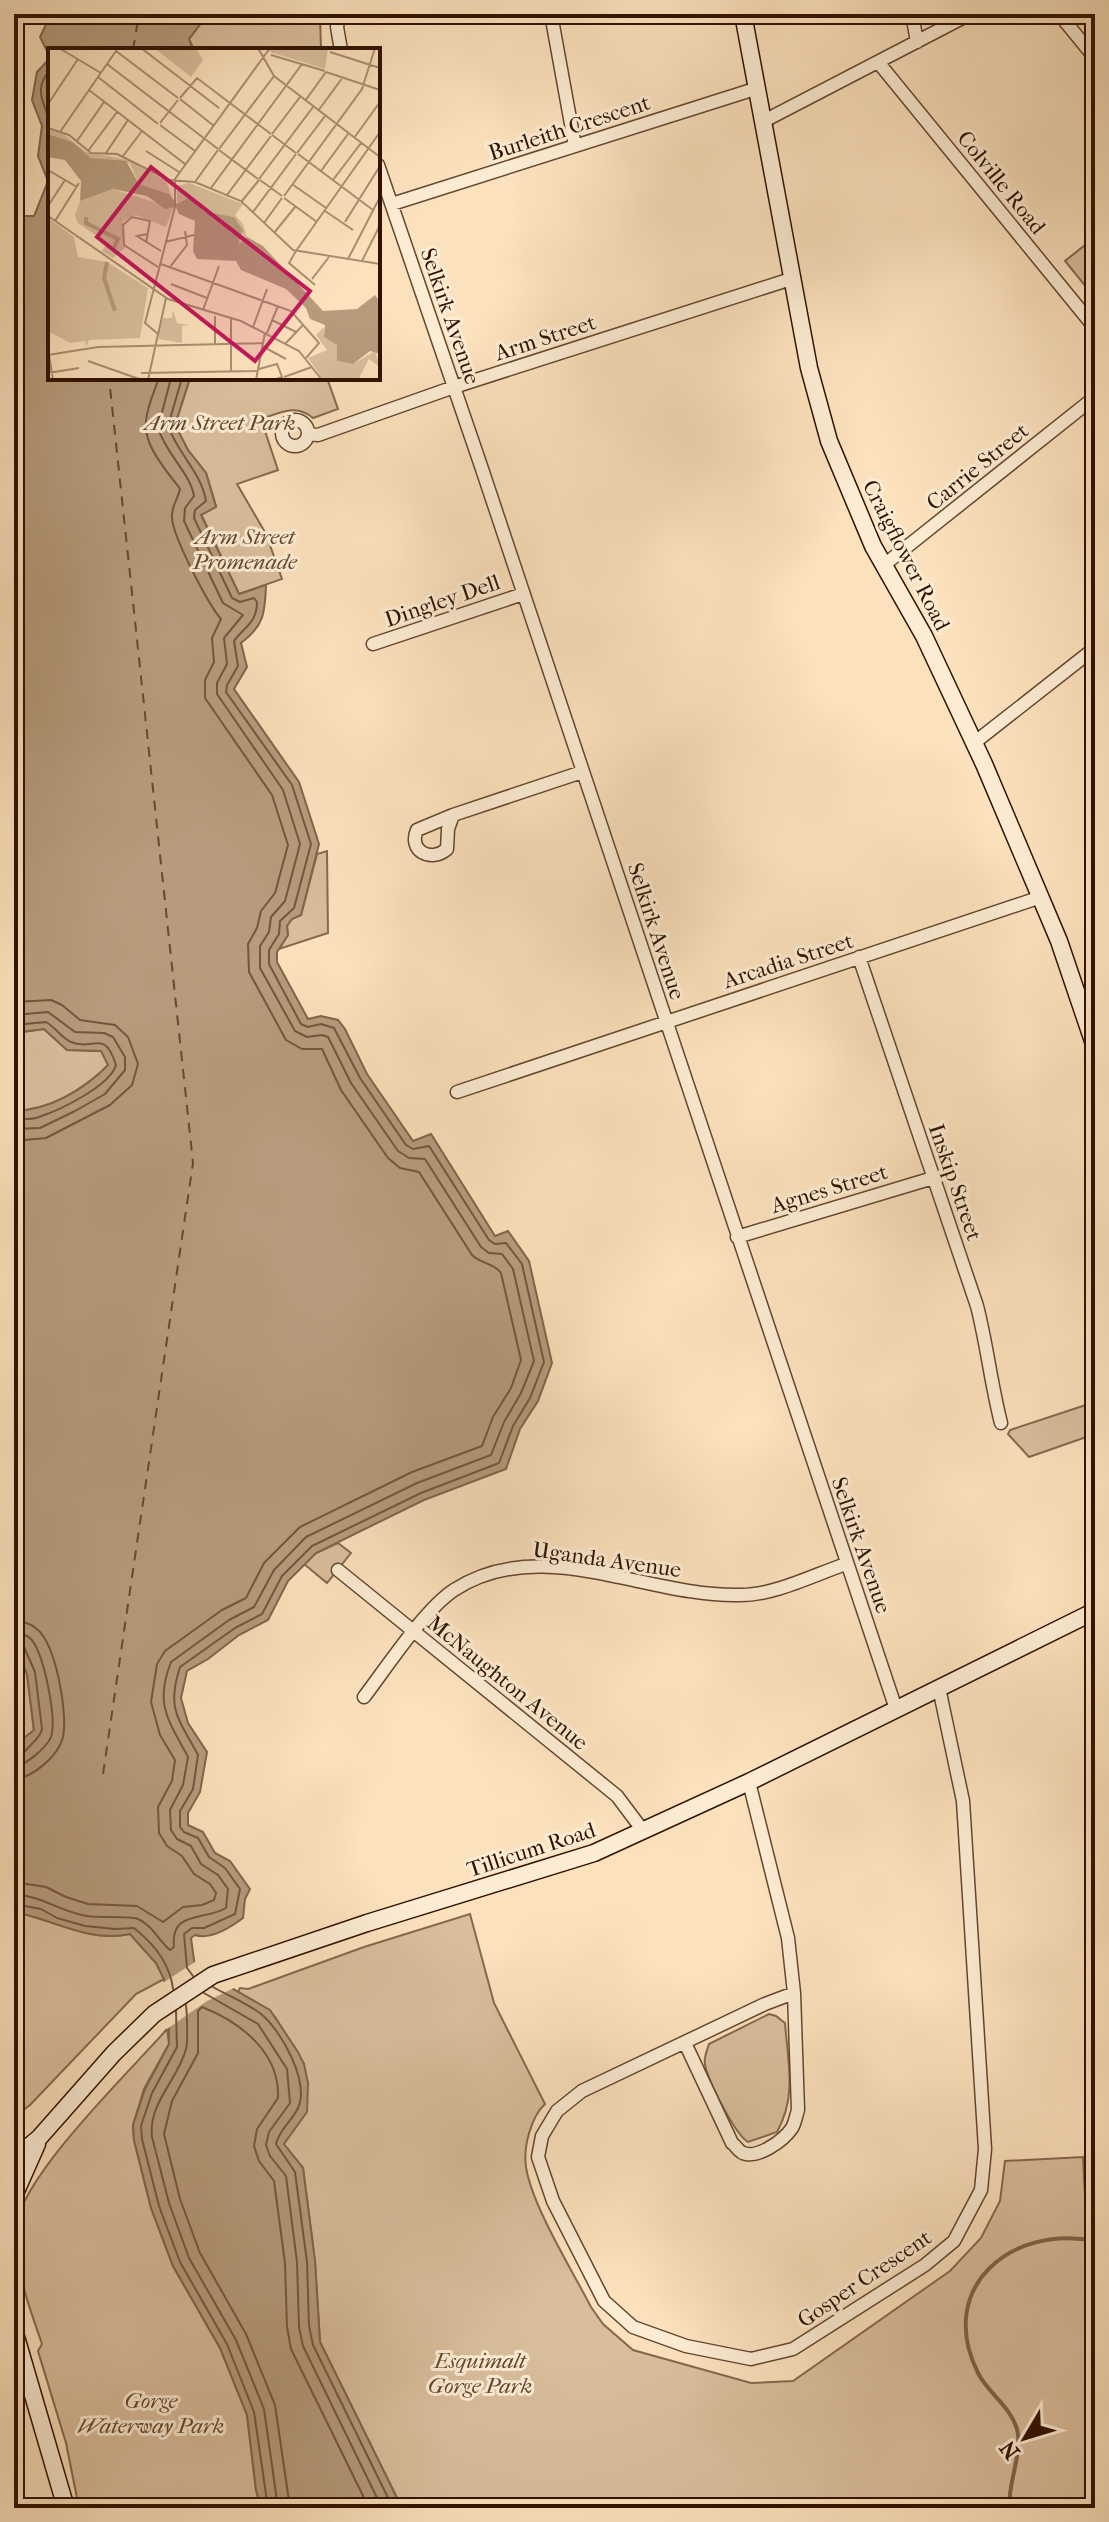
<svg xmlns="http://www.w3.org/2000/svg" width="1109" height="2522" font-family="'IM FELL French Canon',serif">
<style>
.green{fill:#d9be9c;stroke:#85684e;stroke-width:2}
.water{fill:#b69b7c;stroke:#81644a;stroke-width:2}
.pier{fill:#fbe1bc}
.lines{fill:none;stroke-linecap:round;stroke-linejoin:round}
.shore{stroke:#74563e;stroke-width:2}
.stream{stroke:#81644a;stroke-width:4}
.ferry{stroke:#664932;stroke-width:2;stroke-dasharray:10 8;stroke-linecap:butt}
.street-casing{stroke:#64462f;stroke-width:15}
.secondary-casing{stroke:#311200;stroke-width:19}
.street{stroke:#fcecd3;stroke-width:12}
.secondary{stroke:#fcecd3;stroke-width:16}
.labels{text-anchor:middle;stroke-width:6;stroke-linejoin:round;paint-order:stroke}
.street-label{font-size:22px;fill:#311200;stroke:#fcecd3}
.park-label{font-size:22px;font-style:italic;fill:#63462f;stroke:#fcecd3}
.inset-river{fill:none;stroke:#b69b7c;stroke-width:4}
.inset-road{fill:none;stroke:#aa8e71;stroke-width:2}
.view{fill:#c2185b;fill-opacity:0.15;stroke:#c2185b;stroke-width:4}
.inset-edge{fill:none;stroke:#311200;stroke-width:4}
</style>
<rect width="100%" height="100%" fill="#fbe1bc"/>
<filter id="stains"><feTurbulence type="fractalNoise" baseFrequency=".0025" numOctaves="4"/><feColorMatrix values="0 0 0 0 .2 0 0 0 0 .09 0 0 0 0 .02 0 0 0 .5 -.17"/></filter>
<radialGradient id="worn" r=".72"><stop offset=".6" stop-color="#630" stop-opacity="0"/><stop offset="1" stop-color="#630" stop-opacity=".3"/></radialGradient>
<path class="green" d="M208,14L320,15L321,50H194L189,39Z
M1095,237V298L1065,261Z
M190,378H327L338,409L313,418C296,403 280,413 261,419L278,470L237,484L266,534L282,579L239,594L201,514L216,506L206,473L188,450L175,425Z
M327,851L328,933L279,949L288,935L287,926L291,919L301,915L317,854Z
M44,1029L67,1050L102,1051L109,1065C91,1082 58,1105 34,1110C28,1112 20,1111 14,1111V1033Z
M1095,1402V1434L1029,1457L1008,1434L1010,1430Z
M338,1543L351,1553L327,1583L304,1564L316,1553Z
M14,1643L27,1674L34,1731L20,1741L14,1758Z
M14,1912C54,1919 87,1943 130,1934L156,1963L164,1979L136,1994L30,2105L14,2117Z
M470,1914L494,2003L545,2104C531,2117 523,2147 526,2167C532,2206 572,2270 591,2307L603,2324L633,2350L751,2383L793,2381L950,2271L981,2238L1000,2201L1005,2161L1083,2157L1085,2196H1095V2370L1089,2371L1095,2508H402L320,2342L315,2261L303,2168L283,2144L305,2112L304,2064L275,2017L238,1992L240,1988L248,1989L364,1947Z
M769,2014L776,2016L785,2023C788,2063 797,2096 777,2132L748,2142C735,2134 711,2086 706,2069C703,2060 706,2053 709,2044Z
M167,2029L169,2044L144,2089L133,2125L134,2140L151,2208L173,2266L220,2348L247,2415L256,2490L261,2508H79L66,2443L38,2351L42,2344C32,2315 21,2286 18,2256C18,2250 14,2244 14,2238C11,2184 131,2071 167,2029Z"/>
<path class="water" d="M51,14H208L189,39L193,50H50V57L40,37Z
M50,58V378H190L175,425L188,450L206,473L216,507L201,515L239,594L266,585C265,613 264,626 241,643L247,667L234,689L299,782L319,844L301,915L292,919L287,926L288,935L277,952V962L308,1019L321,1016L338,1020L345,1029L367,1074L413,1141L431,1134L495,1236L508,1231L529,1261L552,1363L538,1401L520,1429L506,1469L424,1500L316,1553L288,1581L268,1620L239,1635L208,1659L187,1671L181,1698L188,1723L207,1752L200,1792L188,1813V1825L203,1832L215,1853L230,1861L250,1889L245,1899L243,1918C231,1927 210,1940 195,1935L191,1938L195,1967L270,2010L298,2052L304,2064L308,2083L307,2112L284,2144L303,2168L315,2261L320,2342L402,2508H261L256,2490L247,2415L220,2348L173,2266L151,2208L134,2140L133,2125L145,2089L169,2044V2013L164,1979L156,1963L130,1934C87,1943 54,1919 14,1912V1758L20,1741L34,1730L27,1674L14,1643V1111C49,1110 84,1090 108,1065L101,1051L67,1050L44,1029L14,1033V285L22,216H34L48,181L38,156L42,126L32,100L37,72Z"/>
<path class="pier" d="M198,1960L199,1965L236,1987L207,2001L167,2029L163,2025L161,1984Z"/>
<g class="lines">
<path class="shore" d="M50,70C31,92 47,104 50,125C52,138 45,150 50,163
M182,378L168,426C178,454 201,472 206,501L195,510L194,518L232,598L240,602L254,598L257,602C257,623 244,627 234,641L238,666L227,685L226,692L292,785L311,844L294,908L280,921L279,934L269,950V964L301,1024L308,1027L321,1024L334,1028L360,1078L406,1145L413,1149L429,1146L489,1240L495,1244L506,1243L522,1264L544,1362L530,1398L513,1426L499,1463L421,1493L312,1546L282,1576L262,1614L235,1628L180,1667C166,1710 179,1719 198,1755L193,1789L180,1811V1827L184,1832L198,1838L209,1857L225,1868L240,1889L235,1914L204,1928H192L184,1934L187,1968L193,1976
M14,1002L51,1000L62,1005L80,1020L115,1025L128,1037L138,1064L132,1085L110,1105L46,1138L14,1141
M14,1015L48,1012L75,1032L104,1033L113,1037L125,1057V1070L105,1094L75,1111L40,1128L14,1129
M14,1025L46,1022C55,1027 62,1038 71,1042C93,1052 104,1027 116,1065C110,1086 60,1110 39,1117C32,1120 22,1119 14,1119
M14,1621C23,1621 30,1623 37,1629C56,1645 68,1713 63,1737C59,1755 33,1778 14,1779
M14,1633C21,1633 26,1634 31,1639C44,1654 57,1718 51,1737C47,1747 25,1766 14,1767
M14,1643L24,1647L35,1672L42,1729C40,1739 28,1746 23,1754L14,1757
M14,1882L46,1887L66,1897L88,1904L137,1906L163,1922L183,1907L202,1905L214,1900L216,1893L210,1884L194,1874L182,1856L167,1846L159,1833L158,1807L172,1781L175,1760L160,1735L151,1702L157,1664L165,1651L222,1610L246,1598L264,1563L300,1527L412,1472L482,1446L493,1417L511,1388L521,1360L501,1273C494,1263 481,1264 472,1255L419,1172L400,1168L388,1158L341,1090L322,1049H302L286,1040L249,972L248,944L257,928L261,911L275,893L288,845L272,795L205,698V680L214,662L212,638L221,619C208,604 173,537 172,518C171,506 178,499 180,489C167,471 143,446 146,421C147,407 154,392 159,378
M14,1894C43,1896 60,1912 87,1916C99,1918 132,1916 138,1919C152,1925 159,1941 170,1950L174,1947C170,1910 204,1921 226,1908L228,1889L218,1875L201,1864L191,1846L177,1839L171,1830L170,1810L183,1785L188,1757C169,1721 154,1705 171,1662L229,1620L254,1607L274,1570L306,1537L417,1483L491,1455L504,1422L521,1393L534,1361L513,1269L502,1254L489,1253L481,1247L425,1159L409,1158L398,1151L351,1083L328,1037L322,1035L307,1037L295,1031L260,968V946L269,932L271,917L285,901L300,844L283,790L217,694V683L227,664L224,638L243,615L223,603L184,521L185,508L194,496C190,473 166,454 158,428L171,378
M14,1904L41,1909L57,1918L85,1926L115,1929L134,1928C153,1943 170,1964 173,1989
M213,1987C229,1996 247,2003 261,2014C281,2030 310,2082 298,2108C292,2121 279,2130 276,2144L295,2172L307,2262L309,2326L313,2345L393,2508
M204,1993L258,2024L287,2069L290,2103L269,2132L266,2145L270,2156L286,2176L297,2262L299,2327L303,2346L382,2508
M186,2005C187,2013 188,2043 186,2049C178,2080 148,2103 152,2137L169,2203L189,2258L236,2340L264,2409L278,2508
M176,2011L177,2047L152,2093L141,2126L142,2139L159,2206L180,2262L227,2344L254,2412L268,2508
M290,2508L275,2405L246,2334L200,2253L180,2199L164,2134L172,2101L198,2053V2011L202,2007C240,2022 280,2052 278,2098L257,2129L254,2146L259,2161L274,2181L285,2263L287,2327L291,2349L369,2508"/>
<path class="stream" d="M1009,2508C1008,2484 1023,2451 1017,2429C1010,2406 988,2393 978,2373C935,2287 1012,2224 1095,2241"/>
<path class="ferry" d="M133,50L139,14
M103,1774L193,1163L109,378"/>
<g class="street-casing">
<path id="street" d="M339,14L337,27L341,50
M551,14L575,146
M912,14L917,42
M1059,14L1095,58
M878,62L1095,328
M764,121L970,14
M378,165L481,466L896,1709
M392,204L758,88
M282 433a13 13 0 1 1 26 0a13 13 0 1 1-26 0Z
M308,434L318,435L454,387L794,278
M884,565L1095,397
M373,644L523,594
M974,743L1095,648
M453,815L582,772
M453,815L448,829L447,849C431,863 408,851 417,830Z
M859,957L977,1306C987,1345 991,1384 1001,1423
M457,1092L1041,897
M737,1237L933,1178
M338,1570L617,1796L644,1832
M364,1697C387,1667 424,1610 454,1590C541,1533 647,1598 741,1595C775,1595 813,1575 846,1564
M794,1993L765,2004L582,2091L557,2111L542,2136L538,2157L553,2201L604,2301L633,2327L686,2346L751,2359L793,2349L925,2265L954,2241L981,2190L985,2149L963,1801L939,1688
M685,2043L732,2143C733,2143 740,2152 741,2152C756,2161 784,2140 792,2128C795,2123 796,2116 798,2110L794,1993L788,1938L749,1782"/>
</g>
<g class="secondary-casing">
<path id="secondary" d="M743,14L809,368L829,441L873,546L924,636L984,764L1059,941L1095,1047
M14,2159L39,2138L114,2053L154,2014L213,1975L367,1923L594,1853L749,1782L1095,1611
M14,2196L37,2144
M14,2330L66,2508"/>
</g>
<use href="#street" class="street"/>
<use href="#secondary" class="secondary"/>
</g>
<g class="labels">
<g class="street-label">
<text transform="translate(569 127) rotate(-18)" y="8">Burleith Crescent</text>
<text transform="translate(1002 182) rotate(51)" y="8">Colville Road</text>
<text transform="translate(451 316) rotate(71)" y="8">Selkirk Avenue</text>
<text transform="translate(545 337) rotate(-18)" y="8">Arm Street</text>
<text transform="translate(977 466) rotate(-39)" y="8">Carrie Street</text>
<text transform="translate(907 555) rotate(63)" y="8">Craigflower Road</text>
<text transform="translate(442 600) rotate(-19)" y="8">Dingley Dell</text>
<text transform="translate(657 931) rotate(72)" y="8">Selkirk Avenue</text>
<text transform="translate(788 960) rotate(-18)" y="8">Arcadia Street</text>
<text transform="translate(956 1182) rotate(71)" y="8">Inskip Street</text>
<text transform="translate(829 1188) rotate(-17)" y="8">Agnes Street</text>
<text transform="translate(862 1545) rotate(71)" y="8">Selkirk Avenue</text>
<text transform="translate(607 1559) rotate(8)" y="8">Uganda Avenue</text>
<text transform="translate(508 1682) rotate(39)" y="8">McNaughton Avenue</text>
<text transform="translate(531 1849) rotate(-18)" y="8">Tillicum Road</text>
<text transform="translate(864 2278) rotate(-34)" y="8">Gosper Crescent</text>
</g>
<g class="park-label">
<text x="220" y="430">Arm Street Park</text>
<text x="245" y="544">Arm Street<tspan x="245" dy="25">Promenade</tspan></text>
<text x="480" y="2368">Esquimalt<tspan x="480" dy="25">Gorge Park</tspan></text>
<text x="151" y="2408">Gorge<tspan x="151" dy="25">Waterway Park</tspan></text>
</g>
</g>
<g transform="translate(48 48)">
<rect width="332" height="332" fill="#fbe1bc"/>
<path d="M106,0H148L155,12L143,29ZM223,0L280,1L277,21L222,4ZM0,82L15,86L38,104L80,112L118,133L125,153L121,146L91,136L82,115L43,110L22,93L0,86ZM141,135L195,156L187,167L195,176L199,189L195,195L189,197L195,187L186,169L155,163L142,149L129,156V138ZM65,141L125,160L118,179L88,167L75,173L77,200L65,210L54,203L59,195L30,175L27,167L32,153ZM0,170L26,189L30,209L59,214L100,240L92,290L41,292L38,299L37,293L22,295L0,283ZM125,262L129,275L141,277L134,278V295L110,291L115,270H124ZM276,279V289L289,296V313L305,316L327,303L332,319L321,311L310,332H275L260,310L279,302L268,287Z" fill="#d9be9c"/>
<path d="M0,86L24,94L43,110L78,113L91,136L121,146L129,156L142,149L155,163L186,169L195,182L190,197L199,189L215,198L275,263L309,261L327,247L332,254V306L322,303L305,316L289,313V297L276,289L277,277L262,271L258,260L238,241L193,222L188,213L149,211L145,203L147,173L131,166L128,159L117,161L99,148L65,141L32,153L33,133L17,112L0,109Z" fill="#b69b7c"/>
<path class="inset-river" d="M145,162L179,198L240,236L285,282L332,290M38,169V175L70,191L65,202M59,214L56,230L67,263"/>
<path class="inset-road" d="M11,0L53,25M93,0L171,60M210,0L226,28L332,109M68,3L130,50M282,4L332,20M223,7L277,23M59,16L170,101M278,24L332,42M50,29L110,76M41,42L137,116M132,50L149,30L223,86M132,51L166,78M257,53L278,24M0,56L30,11M270,63L295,29M112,75L130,52M112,77L147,103M0,80L21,87L43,105L69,106L121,132L147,134L193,153L245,202L332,216M12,84L70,0M224,86L252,49M224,87L248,105M306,90L332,54M29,93L56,54M171,101L226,28M171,102L210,131M40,103L69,64M98,103L131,124M58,105L80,72M249,105L277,68M250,106L325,162M75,108L94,83M0,122L29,139M273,123L300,86M211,131L265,59M212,132L234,148M285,132L313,95M147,134L170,102M244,136L278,160M163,140L254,16M179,147L223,88M236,148L314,41L327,0M236,150L269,174M194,153L211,132M0,158L17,132M277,163L305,182M205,164L248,106M0,168L120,251L193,273L251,303L274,332M7,173L31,135M297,174L332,118M216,175L234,150M226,185L247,159M100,186L89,188L113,203M117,194L146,187M98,195L102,173L84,169L75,177L76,197L110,219M248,203L241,215L267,237M248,203L332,84M300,211L332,149M314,213L332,177M113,216L243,263L271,295L258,310M122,219L139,197L137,183M264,231L281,209M123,236L159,250M155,262L171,218M167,268V296M183,271V324M224,272L248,284M205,279L219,241M219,285L230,258M110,287L118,250M237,296L255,277M214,298L238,311M0,307L50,299L215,295M1,307L5,332M40,313L94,332M211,321L229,316L234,329L226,332M0,325L31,320M93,325L209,323M236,329L264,319M100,332L110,286L97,275L127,159V131L222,0M208,332L217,285"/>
<path class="view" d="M103,119L262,243L207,313L49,189Z"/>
<rect width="332" height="332" class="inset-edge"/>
</g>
<rect width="1109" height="2522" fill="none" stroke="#fbe1bc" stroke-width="48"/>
<rect x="16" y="16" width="1077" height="2490" fill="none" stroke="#311200" stroke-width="4"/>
<rect x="24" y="24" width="1061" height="2474" fill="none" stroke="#311200" stroke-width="2"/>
<g transform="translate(1025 2438) rotate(232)" stroke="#fcecd3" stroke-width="6" paint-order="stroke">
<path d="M0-6L14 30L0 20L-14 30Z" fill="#311200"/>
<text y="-12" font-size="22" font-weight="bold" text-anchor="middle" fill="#311200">N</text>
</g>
<rect width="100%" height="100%" filter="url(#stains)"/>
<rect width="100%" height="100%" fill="url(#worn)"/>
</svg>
